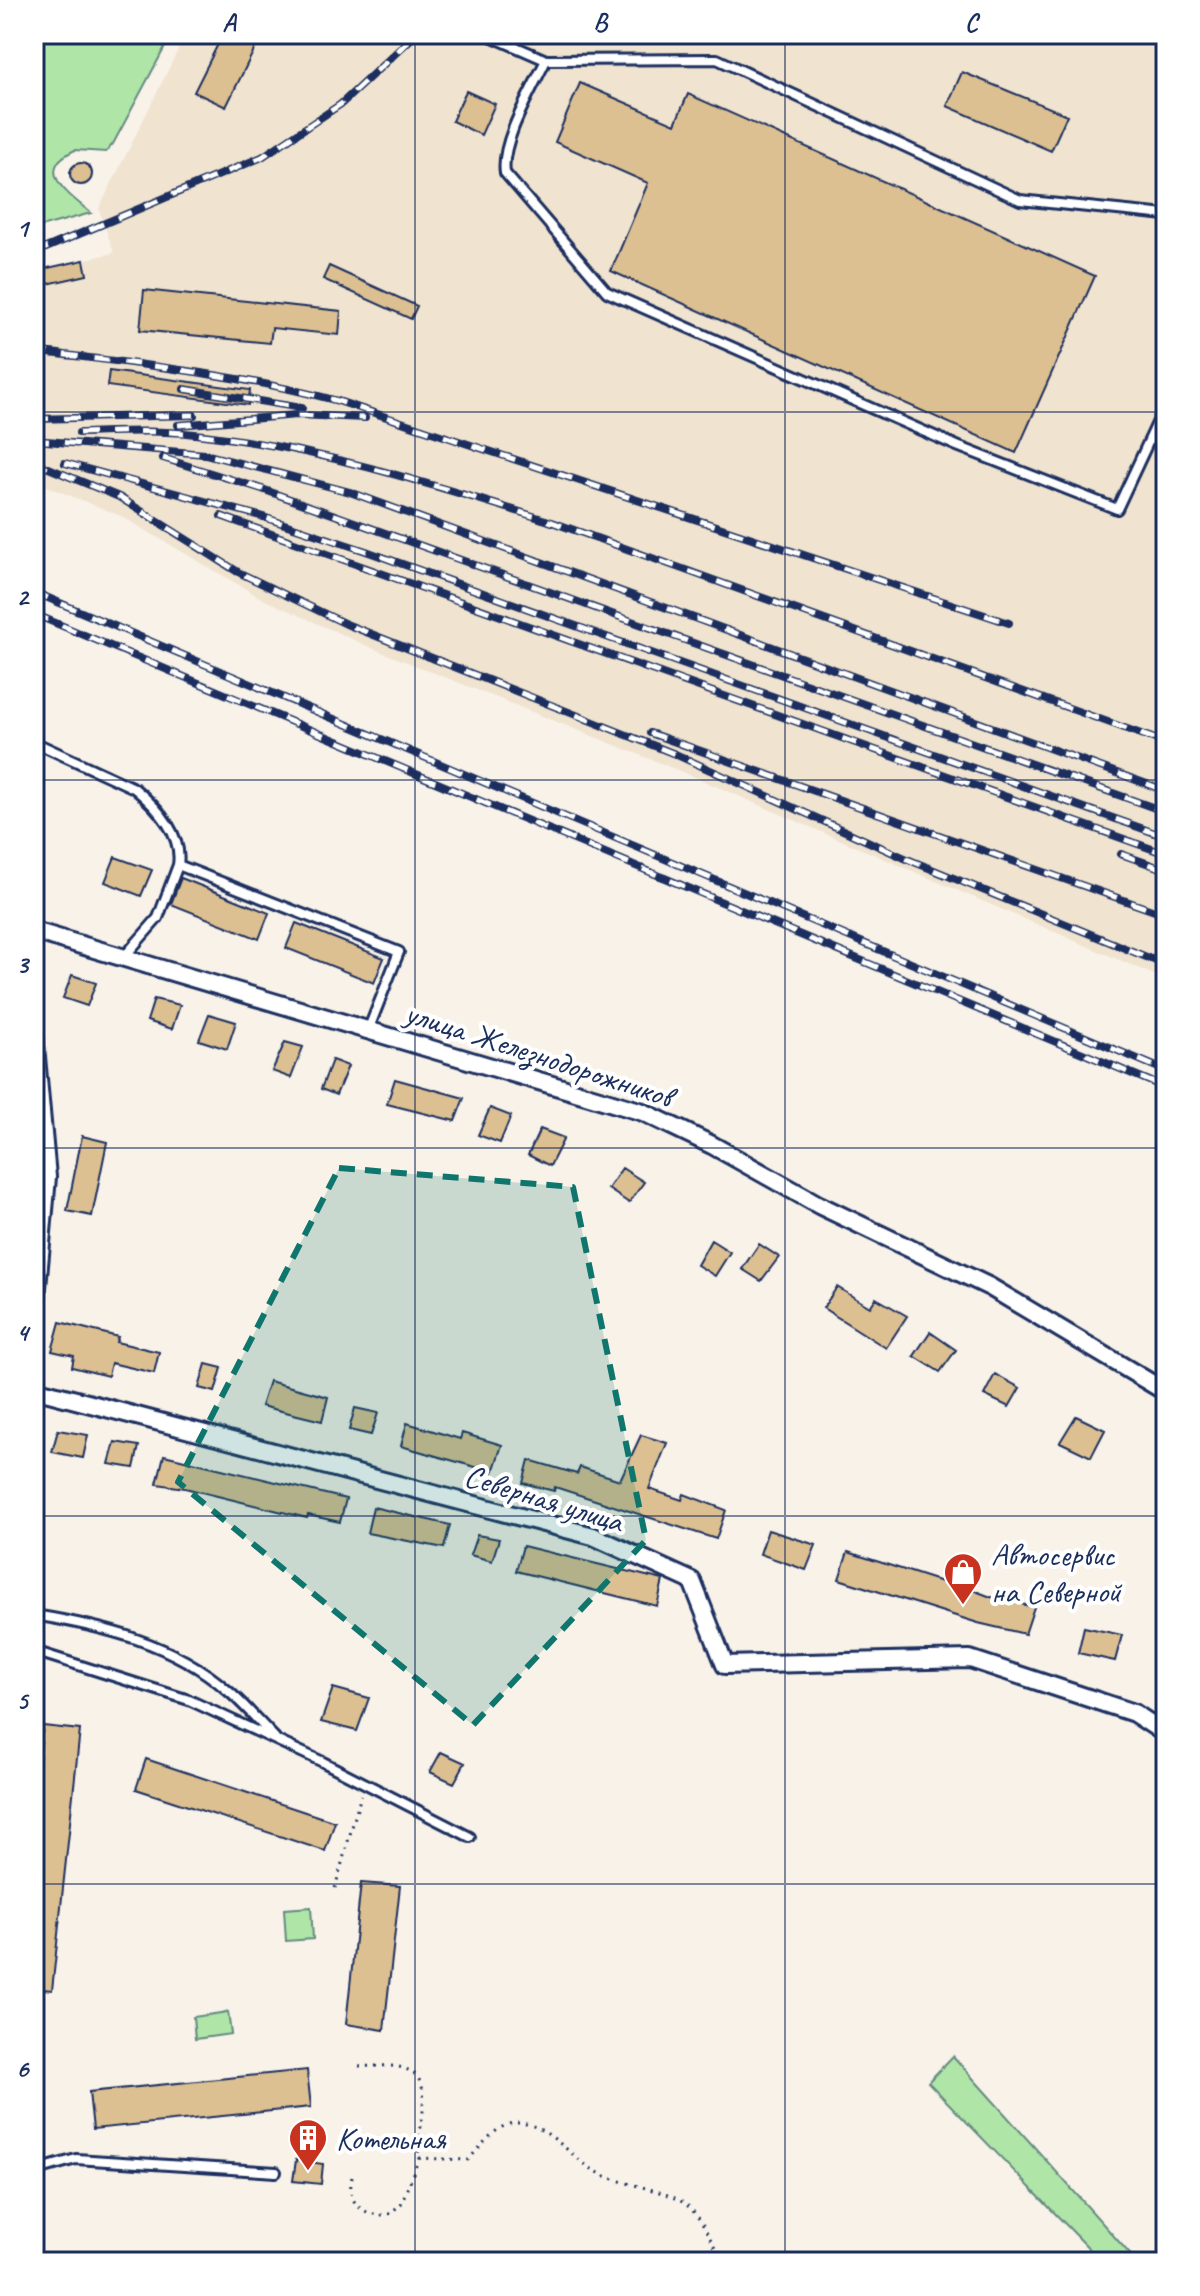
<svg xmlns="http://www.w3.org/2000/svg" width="1200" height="2296" font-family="Caveat,sans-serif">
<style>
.built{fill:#f0e3cf}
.green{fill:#afe5a7;stroke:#658a82;stroke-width:2}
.building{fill:#ddc091;stroke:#1b2f5e;stroke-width:2}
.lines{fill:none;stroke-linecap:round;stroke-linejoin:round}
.service-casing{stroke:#1b2f5e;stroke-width:14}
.minor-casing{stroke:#1b2f5e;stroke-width:22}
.path{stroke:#1b2f5e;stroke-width:3;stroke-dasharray:2 6;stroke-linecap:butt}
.service{stroke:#fff;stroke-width:8}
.minor{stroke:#fff;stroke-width:16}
.rail-casing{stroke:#1b2f5e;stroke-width:8}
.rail{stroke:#fff;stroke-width:5;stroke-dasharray:15;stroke-linecap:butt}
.marked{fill:#0f766e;fill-opacity:0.2;stroke:#0f766e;stroke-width:6;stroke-dasharray:16 10;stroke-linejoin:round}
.grid{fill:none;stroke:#1b2f5e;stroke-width:2;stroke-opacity:0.55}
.labels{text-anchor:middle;stroke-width:8;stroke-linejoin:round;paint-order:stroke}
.street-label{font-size:32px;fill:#1b2f5e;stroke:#fff}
.poi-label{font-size:32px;fill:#1b2f5e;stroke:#fff;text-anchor:start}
.neatline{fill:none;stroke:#1b2f5e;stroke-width:3}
.grid-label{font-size:26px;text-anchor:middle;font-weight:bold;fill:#1b2f5e}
</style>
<rect width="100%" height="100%" fill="#f8f2e9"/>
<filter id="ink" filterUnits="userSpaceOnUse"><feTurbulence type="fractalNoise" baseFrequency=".0125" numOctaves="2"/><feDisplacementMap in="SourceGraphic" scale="16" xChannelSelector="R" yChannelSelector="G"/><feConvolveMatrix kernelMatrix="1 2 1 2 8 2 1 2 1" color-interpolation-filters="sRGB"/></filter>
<g filter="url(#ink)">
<path class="built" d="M186,34H1166V980L690,775L372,648L263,599L121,516L34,481V271L114,253L99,209Z"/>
<path class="green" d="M34,34H172L113,144L106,152L75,150C31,170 71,196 91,213L44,226L34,223Z
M311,1907L313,1939L286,1941L284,1909Z
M228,2012L231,2034L195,2039L193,2017Z
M953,2056L1137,2262H1102L928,2082Z"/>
<path class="building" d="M223,34H262L226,107L194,92Z
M962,72L1067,115L1051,151L947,106Z
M580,83L675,124L688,94L1095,276L1016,453L611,271L648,183L555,142Z
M466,91L495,104L481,135L452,121Z
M70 174a11 11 0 1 1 22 0a11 11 0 1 1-22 0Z
M84,260L87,275L34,287V271Z
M329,266L417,306L411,319L323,279Z
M144,290L341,311L339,335L272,328L270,343L140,330Z
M109,371L250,390L248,405L107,386Z
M115,857L152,870L141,896L105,882Z
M181,878L269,913L259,939L171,904Z
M296,923L384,958L374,983L286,948Z
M72,975L96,983L87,1006L63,998Z
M154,999L180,1005L172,1029L147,1021Z
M209,1014L236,1022L227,1049L199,1040Z
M285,1042L303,1047L291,1078L272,1071Z
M332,1060L348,1066L336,1095L321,1089Z
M395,1079L464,1098L455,1121L387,1104Z
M490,1108L511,1116L500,1143L478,1135Z
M540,1129L564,1138L550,1166L528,1155Z
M82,1136L107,1142L92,1216L67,1211Z
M622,1168L644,1182L629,1203L608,1189Z
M711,1240L730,1252L715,1276L697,1265Z
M759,1244L779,1257L761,1281L742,1269Z
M837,1287L870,1307L876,1298L907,1316L886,1348L823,1308Z
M60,1322L118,1337L116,1342L159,1352L154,1373L111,1363L108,1376L72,1367L74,1356L52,1351Z
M930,1332L956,1350L940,1372L914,1356Z
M206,1364L222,1368L215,1392L199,1388Z
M995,1374L1020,1388L1009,1407L984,1395Z
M269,1381L328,1397L322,1421L261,1406Z
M355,1408L378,1413L371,1435L349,1430Z
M1076,1416L1105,1430L1091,1457L1060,1442Z
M407,1423L460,1439L462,1433L502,1445L493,1472L401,1446Z
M58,1430L88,1435L83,1458L52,1452Z
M641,1435L667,1443L649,1489L682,1500L684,1494L726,1510L716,1539L555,1487L554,1491L523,1483L529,1460L577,1474L580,1467L620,1480Z
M115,1442L139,1446L134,1468L109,1464Z
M164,1455L346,1499L340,1522L308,1515L307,1518L185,1488L157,1484Z
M373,1507L450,1525L444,1548L367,1533Z
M768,1530L816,1545L806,1570L760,1554Z
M477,1535L499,1539L492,1561L470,1555Z
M523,1546L663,1580L657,1606L516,1571Z
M848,1552L951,1585L952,1582L991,1597L1034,1607L1025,1634L978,1623L839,1579Z
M1084,1627L1122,1635L1115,1661L1078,1653Z
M333,1688L369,1698L357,1731L321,1722Z
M43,1726L80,1730L52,1990L34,1988V1807Z
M441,1752L465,1763L454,1783L430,1772Z
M146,1759L335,1822L325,1851L136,1789Z
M361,1883L400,1886L384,2030L346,2024Z
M307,2070L311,2107L93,2129L89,2092Z
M296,2160L323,2164L321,2184L293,2181Z"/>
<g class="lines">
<g class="service-casing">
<path id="service" d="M486,34L546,60L717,59L1020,200L1166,215
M546,60C532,90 500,142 505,173L607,292L957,446L1117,509L1166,404
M34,742L134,788C157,807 183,834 178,865
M124,957L158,918L178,865L399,952L369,1028
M34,1615C102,1626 174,1643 227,1690C244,1704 259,1722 275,1738
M34,1651L189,1700L323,1762L470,1837
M34,2171L76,2159L276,2172"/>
</g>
<g class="minor-casing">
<path id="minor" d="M34,931L643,1112L712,1145L819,1205L990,1287L1166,1392
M34,1035L47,1177L34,1321
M34,1389L593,1536L692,1581L725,1665L970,1659L1134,1713L1166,1734"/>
</g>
<path class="path" d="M335,1888L361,1795
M359,2066C372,2067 390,2064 403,2068C441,2080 414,2131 419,2158L468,2160C480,2148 496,2124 515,2123C544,2121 569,2155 592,2169C621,2187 666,2187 689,2207C706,2223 710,2244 725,2262
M352,2177C346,2203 362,2216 388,2215L401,2204L419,2158"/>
<use href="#service" class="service"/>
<use href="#minor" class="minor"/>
<g class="rail-casing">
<path id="rail" d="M34,253L262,157L341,104L416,34
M34,351C136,364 238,374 338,401L1009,623
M184,389L302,408
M34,419L194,415
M178,425L297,415L365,418
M79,433C118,432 157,430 195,434C316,447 437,486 552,522L1166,743
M34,440L205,454L350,492L1166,791
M163,458L262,489L1166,812
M34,462L119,497L238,572L346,624L675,754L907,859L1166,965
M65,463L260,516L366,551L1166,837
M221,516L1166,854
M34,592L1166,1071
M34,614L1166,1088
M650,733L1166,915
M1121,854L1166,870"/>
</g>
<use href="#rail" class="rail"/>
</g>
</g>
<path class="marked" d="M339,1168L573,1187L646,1540L473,1725L178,1482Z"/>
<path class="grid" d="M415,34V2262M785,34V2262M34,412H1166M34,780H1166M34,1148H1166M34,1516H1166M34,1884H1166"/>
<defs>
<g id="shop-pin" transform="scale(2)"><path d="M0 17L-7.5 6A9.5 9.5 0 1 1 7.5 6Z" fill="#c8321e" stroke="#fff"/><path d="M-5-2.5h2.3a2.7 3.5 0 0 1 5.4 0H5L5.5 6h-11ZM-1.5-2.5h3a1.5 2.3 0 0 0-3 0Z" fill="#fff"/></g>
<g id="building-pin" transform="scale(2)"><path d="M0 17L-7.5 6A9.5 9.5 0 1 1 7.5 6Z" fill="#c8321e" stroke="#fff"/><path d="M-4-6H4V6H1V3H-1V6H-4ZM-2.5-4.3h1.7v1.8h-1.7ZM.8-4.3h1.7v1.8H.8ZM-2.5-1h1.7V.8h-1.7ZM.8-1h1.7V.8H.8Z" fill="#fff"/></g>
</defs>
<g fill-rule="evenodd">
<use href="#shop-pin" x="963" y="1572"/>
<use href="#building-pin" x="308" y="2138"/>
</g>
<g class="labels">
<g class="street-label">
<text transform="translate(539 1054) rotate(18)" y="11">улица Железнодорожников</text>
<text transform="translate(544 1498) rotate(17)" y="11">Северная улица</text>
</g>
<g class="poi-label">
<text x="991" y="1565">Автосервис<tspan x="991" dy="37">на Северной</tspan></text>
<text x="336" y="2149">Котельная</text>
</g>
</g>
<rect width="1200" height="2296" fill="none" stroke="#fff" stroke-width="88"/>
<rect x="44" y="44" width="1112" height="2208" class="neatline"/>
<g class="grid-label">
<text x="229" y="31">A</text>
<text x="600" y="31">B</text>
<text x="971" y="31">C</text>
<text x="22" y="237">1</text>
<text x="22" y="605">2</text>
<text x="22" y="973">3</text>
<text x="22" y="1341">4</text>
<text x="22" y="1709">5</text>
<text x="22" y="2077">6</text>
</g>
</svg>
